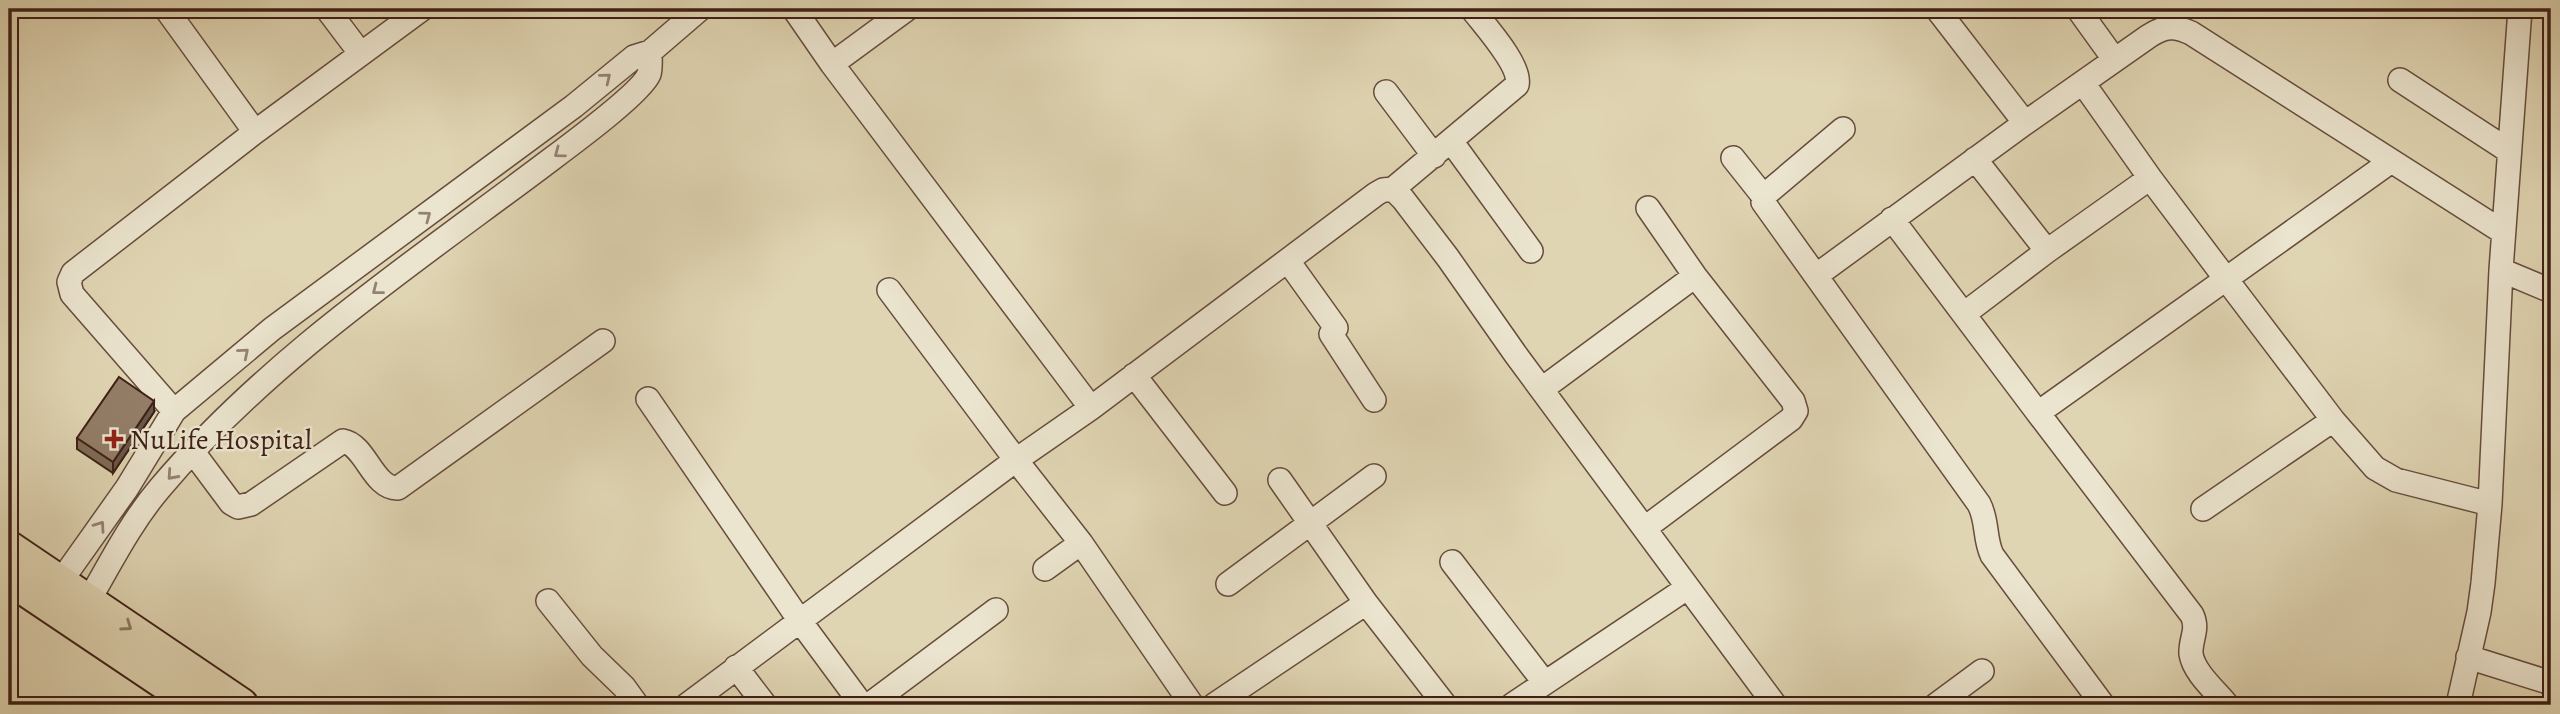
<svg xmlns="http://www.w3.org/2000/svg" width="2560" height="714" font-family="Alegreya,serif">
<style>
.lines{fill:none;stroke-linecap:round;stroke-linejoin:round}
.minor-casing{stroke:#674d3d;stroke-width:26}
.highway-casing{stroke:#3f2016;stroke-width:37}
.minor{stroke:#ebe4ce;stroke-width:23}
.highway{stroke:#e0d5b3;stroke-width:33}
.wall{fill:#7e6c59;stroke:#3f2016;stroke-width:2}
.shaded-wall{fill:#675849;stroke:#3f2016;stroke-width:2}
.building{fill:#937e68;stroke:#3f2016;stroke-width:2}
.oneway{stroke:#958272}
.oneway2{stroke:#907a64}
.poi-dot{fill:#8f2418;stroke:#ebe4ce;stroke-width:2.5}
.labels{text-anchor:middle;stroke-width:5;stroke-linejoin:round;paint-order:stroke}
.poi-label{font-size:28px;fill:#3f2016;stroke:#ebe4ce;text-anchor:start}
</style>
<rect width="100%" height="100%" fill="#e0d5b3"/>
<filter id="stains"><feTurbulence type="fractalNoise" baseFrequency=".00286" numOctaves="4"/><feColorMatrix values="0 0 0 0 .2 0 0 0 0 .09 0 0 0 0 .02 0 0 0 .5 -.17"/></filter>
<radialGradient id="worn" r=".72"><stop offset=".6" stop-color="#630" stop-opacity="0"/><stop offset="1" stop-color="#630" stop-opacity=".3"/></radialGradient>
<g class="lines">
<g class="minor-casing">
<path id="minor" d="M166,9L255,132
M327,9L361,54
M794,9L832,64L1091,408
M1937,9L2025,123L2149,36C2165,26 2174,25 2191,33L2503,232
M2078,9L2114,59
M832,64L907,9
M2400,80L2509,151
M2083,83L2150,178L2226,279L2038,413L2192,615C2199,630 2190,639 2191,654C2194,673 2216,691 2227,705
M1386,92L1434,156
M1843,129L1766,194L1763,202L1979,504C1988,521 1984,538 1992,555L2103,705
M1451,141L1531,251
M1733,158L1764,197
M1975,159L2047,251L2150,178
M2390,162L2226,279L2333,420L2375,468L2396,480L2490,504
M1393,189L1517,85C1522,66 1484,25 1472,9
M1892,219L2038,413
M1288,261L1336,328L1331,334L1374,400
M2501,270L2551,291
M1817,275L2025,123
M889,290L1016,460L1081,543L1192,705
M1964,314L2047,251
M1134,375L1225,493
M1542,389L1695,276
M648,399L800,621L862,705
M174,411L72,294L69,282L73,273L255,132L422,9
M193,452L231,503L238,507L251,504L343,441C366,445 373,489 398,488L603,341
M1280,480L1366,603L1445,705
M2203,509L2333,420
M1645,528L1791,419L1796,411L1793,401L1695,276L1648,208
M1452,562L1544,682
M1045,569L1081,543
M61,581L127,488L174,411L272,329L574,106L634,57L650,52L700,9
M1228,584L1374,476
M89,600C111,562 131,522 160,488C267,361 409,266 541,167C562,151 641,94 649,74C651,68 650,58 650,52
M548,601L592,656L624,687L637,705
M2468,657L2551,683
M736,667L765,705
M687,705L1016,460L1091,408L1376,194L1383,190L1393,189L1403,199L1448,258L1516,355L1775,705
M869,705L996,610
M1214,705L1366,603
M1512,705L1687,588
M1936,705L1982,671
M2458,705L2479,612L2483,583L2490,504L2501,270L2520,9"/>
</g>
<g class="highway-casing">
<path id="highway" d="M9,548L241,705
M9,578L198,705"/>
</g>
<use href="#minor" class="minor"/>
<use href="#highway" class="highway"/>
</g>
<path class="wall" d="M154,412L113,473L77,449V438Z"/>
<path class="shaded-wall" d="M154,401V412L113,473V462Z"/>
<path class="building" d="M119,377L154,401L113,462L77,438Z"/>
<defs><path id="oneway-chevron" d="M-2-3.5L2.5 0L-2 3.5" fill="none" stroke-width="1.6" stroke-linecap="round" stroke-linejoin="round" transform="scale(1.75)"/></defs>
<g class="oneway">
<use href="#oneway-chevron" transform="translate(606 78) rotate(-39)"/>
<use href="#oneway-chevron" transform="translate(559 153) rotate(143)"/>
<use href="#oneway-chevron" transform="translate(426 216) rotate(-37)"/>
<use href="#oneway-chevron" transform="translate(377 290) rotate(142)"/>
<use href="#oneway-chevron" transform="translate(244 353) rotate(-40)"/>
<use href="#oneway-chevron" transform="translate(172 475) rotate(132)"/>
<use href="#oneway-chevron" transform="translate(100 526) rotate(-55)"/>
</g>
<use class="oneway2" href="#oneway-chevron" transform="translate(127 626) rotate(35)"/>
<path class="poi-dot" d="M110.5 428.5h7v7h7v7h-7v7h-7v-7h-7v-7h7z"/>
<g class="labels">
<g class="poi-label">
<text x="130" y="449">NuLife Hospital</text>
</g>
</g>
<rect width="2560" height="714" fill="none" stroke="#e0d5b3" stroke-width="35"/>
<rect x="10" y="10" width="2539" height="693" fill="none" stroke="#3f2016" stroke-width="3.5"/>
<rect x="18" y="18" width="2525" height="679" fill="none" stroke="#3f2016" stroke-width="2"/>
<rect width="100%" height="100%" filter="url(#stains)"/>
<rect width="100%" height="100%" fill="url(#worn)"/>
</svg>
